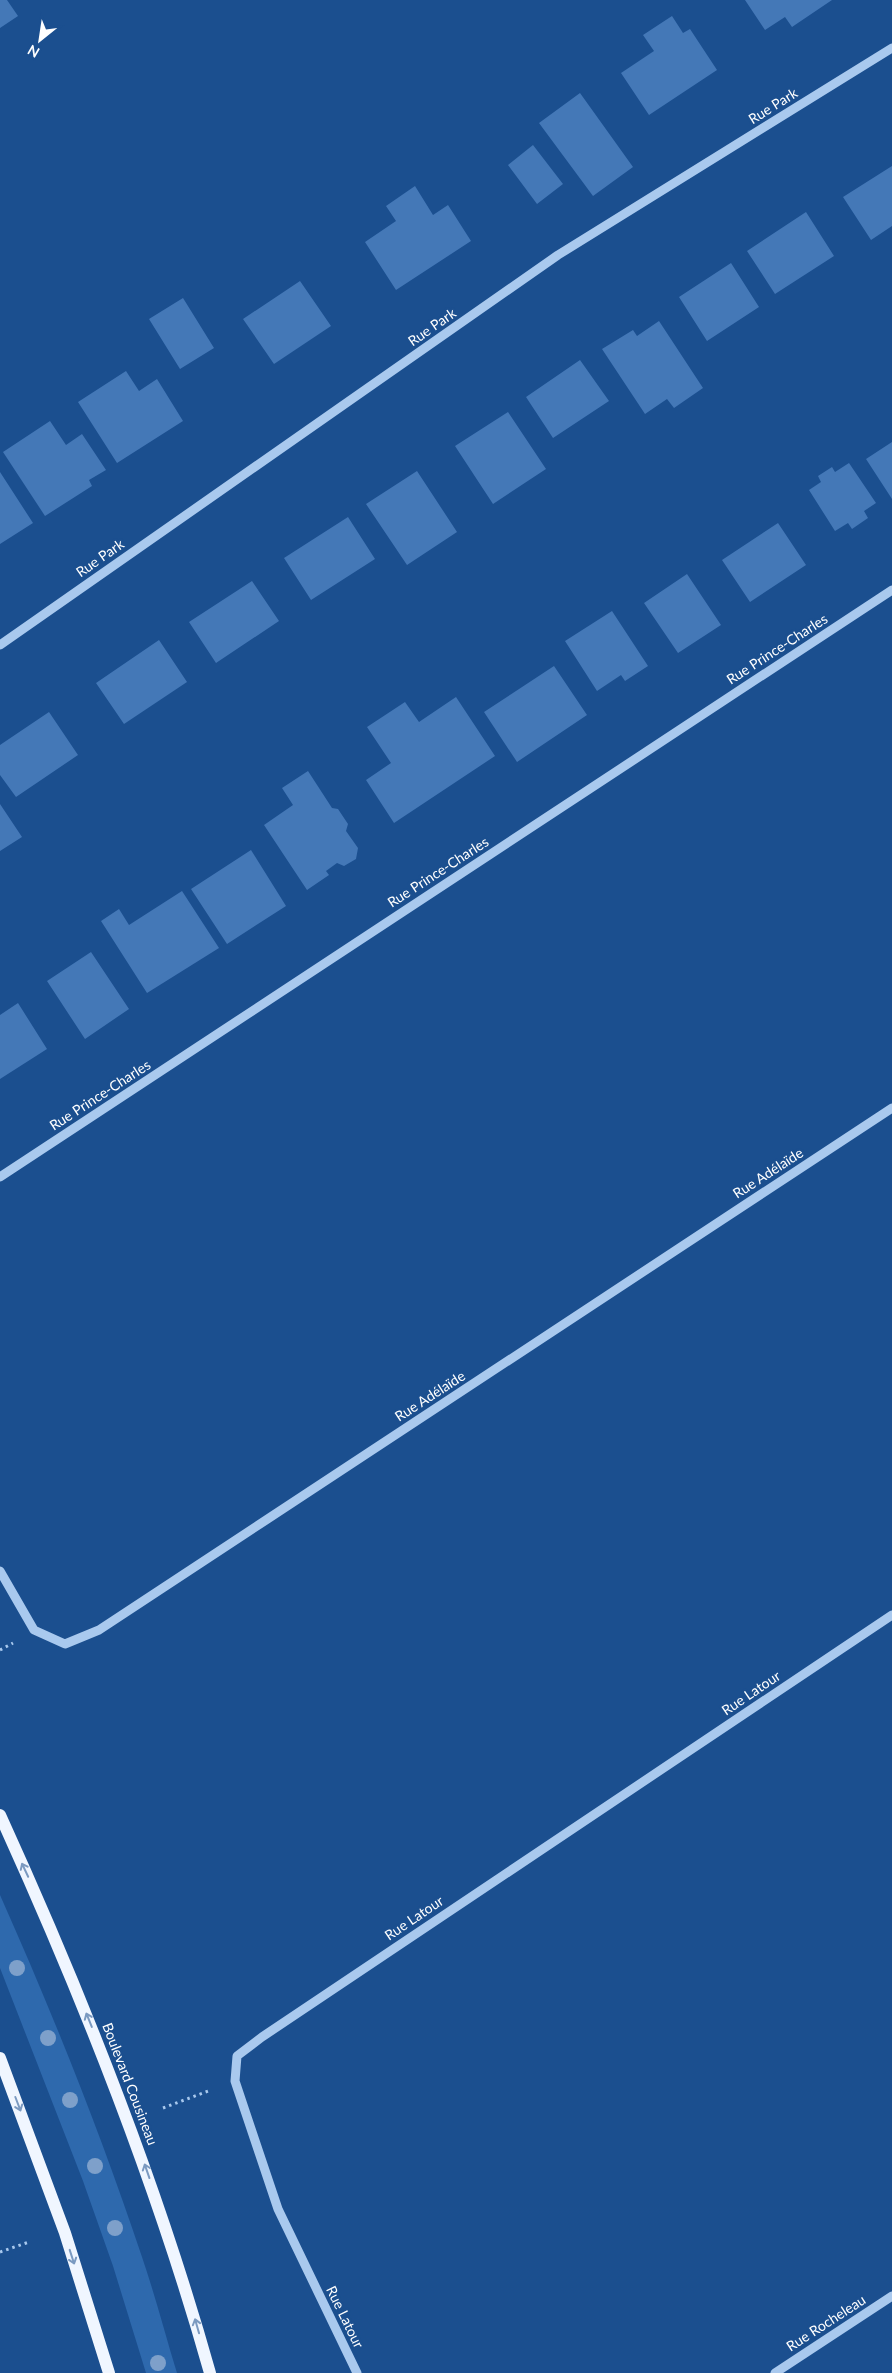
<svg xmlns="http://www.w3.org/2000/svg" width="892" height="2373" font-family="Lato,sans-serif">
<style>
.green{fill:#2e69ad}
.building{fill:#4478b7}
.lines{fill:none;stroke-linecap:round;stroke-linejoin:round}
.path{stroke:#a9c9ee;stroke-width:3;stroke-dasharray:2.5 4;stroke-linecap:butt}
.minor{stroke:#a9c9ee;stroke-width:9}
.major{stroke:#f0f6ff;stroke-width:12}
.tree{fill:#7ea0ca}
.oneway{stroke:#7b9ac1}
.labels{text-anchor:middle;stroke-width:5;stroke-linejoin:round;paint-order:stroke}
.street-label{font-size:14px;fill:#fff;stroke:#1b4f8f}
</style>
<rect width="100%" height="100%" fill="#1b4f8f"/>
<path class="green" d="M0,1895C53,2014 101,2134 142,2257C155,2295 165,2334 177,2373H146L113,2266L83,2181L0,1968Z"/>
<path class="building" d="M0,0H7L18,16L0,28Z
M745,0H832L792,27L785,17L765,30Z
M672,16L683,33L690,29L717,70L649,115L621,73L654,51L643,35Z
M580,93L633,167L593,196L539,123Z
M533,145L563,184L537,204L508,165Z
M892,166V226L871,240L843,197Z
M415,186L433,215L448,205L471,241L396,290L365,242L396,221L386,206Z
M806,212L834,256L775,294L747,251Z
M731,263L759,307L707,341L679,297Z
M300,281L331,326L274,364L243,319Z
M183,298L214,348L180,369L149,319Z
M659,321L703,388L674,408L667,399L645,414L602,349L633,330L637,336Z
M580,360L609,401L553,438L526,397Z
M126,371L139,391L157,379L183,421L117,463L78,402Z
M508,412L546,469L493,504L455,446Z
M50,421L66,445L82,434L106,470L89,480L92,486L45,516L3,452Z
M892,442V499L866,459Z
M849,463L876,503L864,511L868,518L852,529L848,523L835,531L809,490L821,482L818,476L832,467L835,472Z
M417,471L457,532L407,565L366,504Z
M0,472L33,523L0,544Z
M348,517L375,559L311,600L284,558Z
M778,523L806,565L750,602L722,560Z
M687,574L721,625L678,653L644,603Z
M252,581L279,621L216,663L189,622Z
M612,611L648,666L625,681L621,675L597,691L565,641Z
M159,640L187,682L124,724L96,683Z
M554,666L587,715L517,762L484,712Z
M456,697L495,756L394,823L366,780L391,763L367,727L405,702L419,722Z
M49,712L78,755L16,797L0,775V745Z
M308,771L332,808L338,809L348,824L346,831L358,848L356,859L344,866L337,863L326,871L329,875L307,890L264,825L293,805L282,788Z
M0,804L22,837L0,851Z
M251,850L286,906L227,944L191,889Z
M182,891L219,948L147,993L101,921L119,909L129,925Z
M91,952L129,1009L85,1039L47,981Z
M18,1003L47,1049L0,1079V1015Z"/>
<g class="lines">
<path class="path" d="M0,1650L13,1643
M163,2108L211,2090
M0,2252L29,2242"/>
<path class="minor" d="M0,645L558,255L892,48
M0,1177L892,590
M0,1571L34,1630L65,1644L99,1630L892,1108
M357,2373L278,2209L235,2081L237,2056L262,2037L892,1615
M775,2373L892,2296"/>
<path class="major" d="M0,1815C83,1997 156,2181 210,2373
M0,2058L65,2233L109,2373"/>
</g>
<g class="tree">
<circle cx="17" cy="1968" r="8"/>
<circle cx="48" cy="2038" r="8"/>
<circle cx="70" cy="2100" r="8"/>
<circle cx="95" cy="2166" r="8"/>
<circle cx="115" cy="2228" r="8"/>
<circle cx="158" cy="2363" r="8"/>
</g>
<defs><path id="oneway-shaft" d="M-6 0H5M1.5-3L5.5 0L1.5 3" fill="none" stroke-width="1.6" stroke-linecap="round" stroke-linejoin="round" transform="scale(1.25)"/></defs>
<g class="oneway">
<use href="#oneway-shaft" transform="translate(25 1870) rotate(-115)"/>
<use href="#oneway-shaft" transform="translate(89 2020) rotate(-112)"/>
<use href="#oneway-shaft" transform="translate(18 2104) rotate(69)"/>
<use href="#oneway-shaft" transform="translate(147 2171) rotate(-109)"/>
<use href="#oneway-shaft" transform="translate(72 2257) rotate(72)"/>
<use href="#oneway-shaft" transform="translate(197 2326) rotate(-106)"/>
</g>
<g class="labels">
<g class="street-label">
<text transform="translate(773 106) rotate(-32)" y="5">Rue Park</text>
<text transform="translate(432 327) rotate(-35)" y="5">Rue Park</text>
<text transform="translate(100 558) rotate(-35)" y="5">Rue Park</text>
<text transform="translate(777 649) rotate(-33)" y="5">Rue Prince-Charles</text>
<text transform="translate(438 872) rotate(-33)" y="5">Rue Prince-Charles</text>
<text transform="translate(100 1095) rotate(-33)" y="5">Rue Prince-Charles</text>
<text transform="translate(768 1173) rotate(-33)" y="5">Rue Adélaïde</text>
<text transform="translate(430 1396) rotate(-33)" y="5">Rue Adélaïde</text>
<text transform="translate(751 1693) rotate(-34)" y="5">Rue Latour</text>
<text transform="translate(414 1918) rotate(-34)" y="5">Rue Latour</text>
<text transform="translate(130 2084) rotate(69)" y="5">Boulevard Cousineau</text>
<text transform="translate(345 2317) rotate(64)" y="5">Rue Latour</text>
<text transform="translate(826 2323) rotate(-33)" y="5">Rue Rocheleau</text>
</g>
</g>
<g transform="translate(40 40) rotate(210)" stroke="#1b4f8f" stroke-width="4" paint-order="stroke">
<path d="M0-4L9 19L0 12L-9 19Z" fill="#ffffff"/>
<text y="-8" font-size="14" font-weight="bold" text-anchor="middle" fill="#ffffff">N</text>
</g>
</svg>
